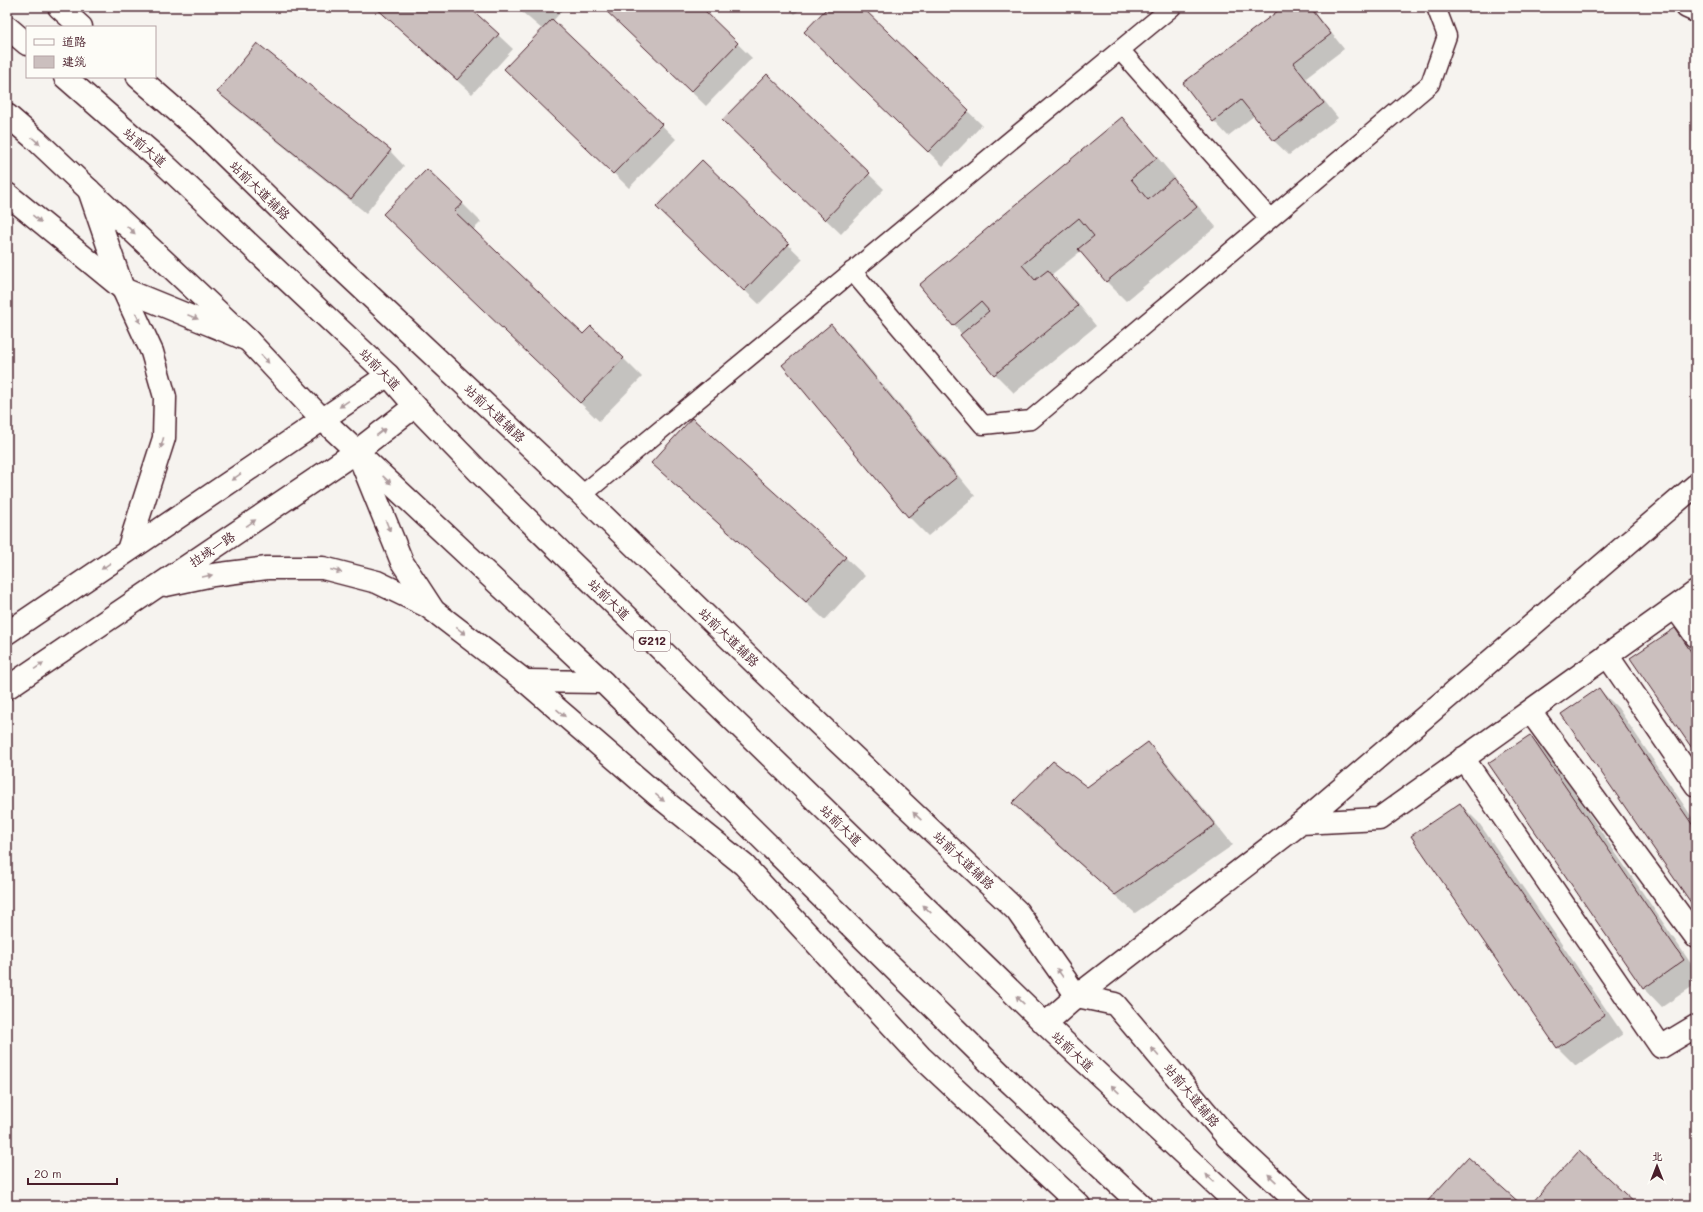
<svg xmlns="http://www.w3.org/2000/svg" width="1703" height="1212" font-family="Mali,'LXGW WenKai TC',sans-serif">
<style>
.shadow{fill:#0003}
.building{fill:#cbbfbe;stroke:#4a1f2b}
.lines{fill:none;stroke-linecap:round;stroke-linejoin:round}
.service-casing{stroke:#4a1f2b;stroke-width:21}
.minor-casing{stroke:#4a1f2b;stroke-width:25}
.tertiary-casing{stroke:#4a1f2b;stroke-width:25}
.secondary-casing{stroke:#4a1f2b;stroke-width:25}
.primary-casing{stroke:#4a1f2b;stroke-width:25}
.trunk-casing{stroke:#4a1f2b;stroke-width:25}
.service{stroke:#fdfcf7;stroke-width:18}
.minor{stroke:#fdfcf7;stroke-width:22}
.tertiary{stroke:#fdfcf7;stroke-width:22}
.secondary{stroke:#fdfcf7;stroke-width:22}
.primary{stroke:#fdfcf7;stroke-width:22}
.trunk{stroke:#fdfcf7;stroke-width:22}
.oneway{fill:#ac999b}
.labels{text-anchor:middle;stroke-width:4;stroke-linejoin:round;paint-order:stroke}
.shield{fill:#fdfcf7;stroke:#806168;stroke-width:1}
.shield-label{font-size:12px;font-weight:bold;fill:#4a1f2b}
.street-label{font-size:13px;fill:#4a1f2b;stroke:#fdfcf7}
</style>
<rect width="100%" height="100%" fill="#f6f3ef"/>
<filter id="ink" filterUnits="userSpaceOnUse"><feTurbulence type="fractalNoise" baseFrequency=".025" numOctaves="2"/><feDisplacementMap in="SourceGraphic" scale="8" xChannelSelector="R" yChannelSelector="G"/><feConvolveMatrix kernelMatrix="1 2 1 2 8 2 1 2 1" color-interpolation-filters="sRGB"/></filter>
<g filter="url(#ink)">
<path class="shadow" d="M375,7H468L513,49L472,94Z
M516,7H565L553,21L676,139L629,188L520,83L543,30Z
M603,7H700L752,58L706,106Z
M787,7H802L795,14Z
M830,7H860L982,125L943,166L820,46Z
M1285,7H1311L1344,49L1306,78L1338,118L1289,155L1274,141L1255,115L1228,136L1214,121Z
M767,75L884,189L841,234L738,135Z
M219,92L390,151L404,166L366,213L233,106Z
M1122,119L1141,138L1175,178L1173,179L1192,199L1216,227L1126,301L1107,282L1081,251L1051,275L1067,290L1096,326L1014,393L995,374L954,325Z
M702,162L803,259L759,304L672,221Z
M462,203L481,222L473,230L583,336L623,358L642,377L599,421L404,233Z
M831,326L850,345L975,496L928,536L909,517L783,365Z
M692,419L846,558L865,576L825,620L672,482Z
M1675,629L1696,651V752Z
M1599,689L1618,708L1696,823V909Z
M1530,737L1549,755L1696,971V984L1662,1007L1644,988Z
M1147,743L1166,762L1233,845L1135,913L1032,822L1013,803L1087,789Z
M1460,804L1479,823L1623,1034L1576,1066L1557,1047Z"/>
<path class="building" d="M375,7H469L499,34L457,80Z
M602,7H701L738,43L691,92Z
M828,7H862L969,110L928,152L804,32Z
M1283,7H1310L1331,34L1293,63L1324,103L1274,141L1241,100L1213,122L1183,83Z
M552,19L662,124L613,174L504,69Z
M257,43L391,150L351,199L217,92Z
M767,74L870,173L825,220L722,120Z
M1122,117L1157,158L1131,179L1148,200L1173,178L1197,207L1106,282L1078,249L1094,236L1079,218L1022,265L1035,280L1048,270L1078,306L994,375L960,335L989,311L981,302L953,326L919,285Z
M702,160L789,244L744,291L656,207Z
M427,169L463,203L454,211L583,334L591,326L624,358L580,403L383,214Z
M831,324L957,477L908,517L782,365Z
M692,418L846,557L806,602L651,463Z
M1675,628L1696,659V754L1630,658Z
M1599,688L1696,830V910L1561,714Z
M1530,735L1684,960L1643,989L1488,763Z
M1148,742L1215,825L1115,895L1012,803L1053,761L1087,787Z
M1460,803L1605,1015L1557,1048L1411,836Z
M1579,1151L1637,1205H1530Z
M1468,1157L1522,1205H1424Z"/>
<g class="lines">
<g class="service-casing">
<path id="service" d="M1120,50L1270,219
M852,271L983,425L1031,420L1430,84L1447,36L1436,7
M582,495L1172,7"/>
</g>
<g class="minor-casing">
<path id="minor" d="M1687,7L1696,11
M1675,607L1696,636
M1607,655L1696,785
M1530,711L1696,937
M1463,758L1661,1047L1696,1026
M1301,823L1379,819L1696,592
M1045,1024L1077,996L1301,823L1696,485"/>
</g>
<g class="tertiary-casing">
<path id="tertiary" d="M59,7L81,27
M138,77L201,132L335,263L582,495L764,672L1017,911L1077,996L1115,1004L1227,1137L1300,1205
M7,194L123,289L248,340
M357,451L402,562L434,611L525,681L657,795L744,865L920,1056L1079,1205"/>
</g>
<g class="secondary-casing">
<path id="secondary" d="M166,585L213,575L267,568H323L377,582L427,606L434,611
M7,633L388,375
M7,688L357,451L415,406"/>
</g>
<g class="primary-casing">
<path id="primary" d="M89,190L123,289L152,352L165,397L164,438L128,550
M525,681L603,682"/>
</g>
<g class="trunk-casing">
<path id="trunk" d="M7,27L27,44
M65,77L161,161L388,375L415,406L481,474L1045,1024L1238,1205
M7,115L36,140L248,340L322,419L603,682L1001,1074L1141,1205"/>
</g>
<use href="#service" class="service"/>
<use href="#minor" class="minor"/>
<use href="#tertiary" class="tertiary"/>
<use href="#secondary" class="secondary"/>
<use href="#primary" class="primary"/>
<use href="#trunk" class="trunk"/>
</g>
<defs><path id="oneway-solid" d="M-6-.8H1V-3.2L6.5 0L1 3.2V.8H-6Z"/></defs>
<g class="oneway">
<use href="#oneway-solid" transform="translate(36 141) rotate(42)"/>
<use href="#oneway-solid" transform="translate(37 219) rotate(39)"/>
<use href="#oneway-solid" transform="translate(131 230) rotate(43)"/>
<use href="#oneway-solid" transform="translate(193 317) rotate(22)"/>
<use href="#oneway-solid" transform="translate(138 318) rotate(64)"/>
<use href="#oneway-solid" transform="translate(265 359) rotate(47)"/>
<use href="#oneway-solid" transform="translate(344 404) rotate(146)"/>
<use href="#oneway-solid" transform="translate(381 432) rotate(-38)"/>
<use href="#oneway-solid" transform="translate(162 443) rotate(106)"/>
<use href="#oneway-solid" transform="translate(236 477) rotate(146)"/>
<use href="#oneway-solid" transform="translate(387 480) rotate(43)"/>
<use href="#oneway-solid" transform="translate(251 523) rotate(-34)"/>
<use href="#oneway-solid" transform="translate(388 526) rotate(68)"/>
<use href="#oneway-solid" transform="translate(106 566) rotate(146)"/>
<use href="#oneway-solid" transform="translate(336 571) rotate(15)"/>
<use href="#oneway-solid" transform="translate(207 576) rotate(-12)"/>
<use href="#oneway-solid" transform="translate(461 631) rotate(37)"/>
<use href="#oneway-solid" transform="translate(39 666) rotate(-34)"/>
<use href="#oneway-solid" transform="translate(561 713) rotate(41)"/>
<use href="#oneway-solid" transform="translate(660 798) rotate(39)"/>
<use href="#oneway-solid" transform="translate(917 816) rotate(-137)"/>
<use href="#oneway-solid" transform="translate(927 909) rotate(-136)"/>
<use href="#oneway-solid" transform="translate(1060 973) rotate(-125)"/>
<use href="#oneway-solid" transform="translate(1020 1000) rotate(-136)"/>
<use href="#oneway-solid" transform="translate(1155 1052) rotate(-130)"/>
<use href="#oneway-solid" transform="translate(1115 1089) rotate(-137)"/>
<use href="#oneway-solid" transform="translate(1210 1178) rotate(-137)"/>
<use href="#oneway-solid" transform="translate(1272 1178) rotate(-137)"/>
</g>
</g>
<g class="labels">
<rect class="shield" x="634" y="631" width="36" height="20" rx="3"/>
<g class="shield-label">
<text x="652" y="645">G212</text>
</g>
<g class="street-label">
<text transform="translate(145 147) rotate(41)" y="5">站前大道</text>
<text transform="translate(260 190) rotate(44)" y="5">站前大道辅路</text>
<text transform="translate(380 369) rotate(46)" y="5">站前大道</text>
<text transform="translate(495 413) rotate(43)" y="5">站前大道辅路</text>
<text transform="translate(212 549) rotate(-34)" y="5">拉域一路</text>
<text transform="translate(609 599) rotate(44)" y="5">站前大道</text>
<text transform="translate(729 637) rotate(44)" y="5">站前大道辅路</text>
<text transform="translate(841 825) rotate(44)" y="5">站前大道</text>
<text transform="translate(964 860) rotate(43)" y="5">站前大道辅路</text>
<text transform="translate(1073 1051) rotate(43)" y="5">站前大道</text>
<text transform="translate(1192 1095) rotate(50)" y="5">站前大道辅路</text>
</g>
</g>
<rect width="1703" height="1212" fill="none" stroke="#fdfcf7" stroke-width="24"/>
<rect x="12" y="12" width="1679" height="1188" fill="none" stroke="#4a1f2b" stroke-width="1.5" filter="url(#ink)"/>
<rect x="26" y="26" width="130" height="52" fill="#fdfcf7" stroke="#b5a4a5"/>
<rect x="34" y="39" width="20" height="6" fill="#fdfcf7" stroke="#b5a4a5"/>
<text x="62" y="46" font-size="12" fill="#4a1f2b">道路</text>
<rect x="34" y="56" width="20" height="12" fill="#cbbfbe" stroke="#b5a4a5"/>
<text x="62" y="66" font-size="12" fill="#4a1f2b">建筑</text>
<g transform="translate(1657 1166)" stroke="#fdfcf7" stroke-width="3" paint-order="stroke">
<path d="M0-3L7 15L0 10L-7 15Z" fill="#4a1f2b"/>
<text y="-6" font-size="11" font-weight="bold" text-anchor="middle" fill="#4a1f2b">北</text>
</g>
<path d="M28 1178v6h89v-6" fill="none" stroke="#4a1f2b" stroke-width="2"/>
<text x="34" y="1178" font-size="12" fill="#4a1f2b" stroke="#fdfcf7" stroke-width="3" paint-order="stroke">20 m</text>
</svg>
